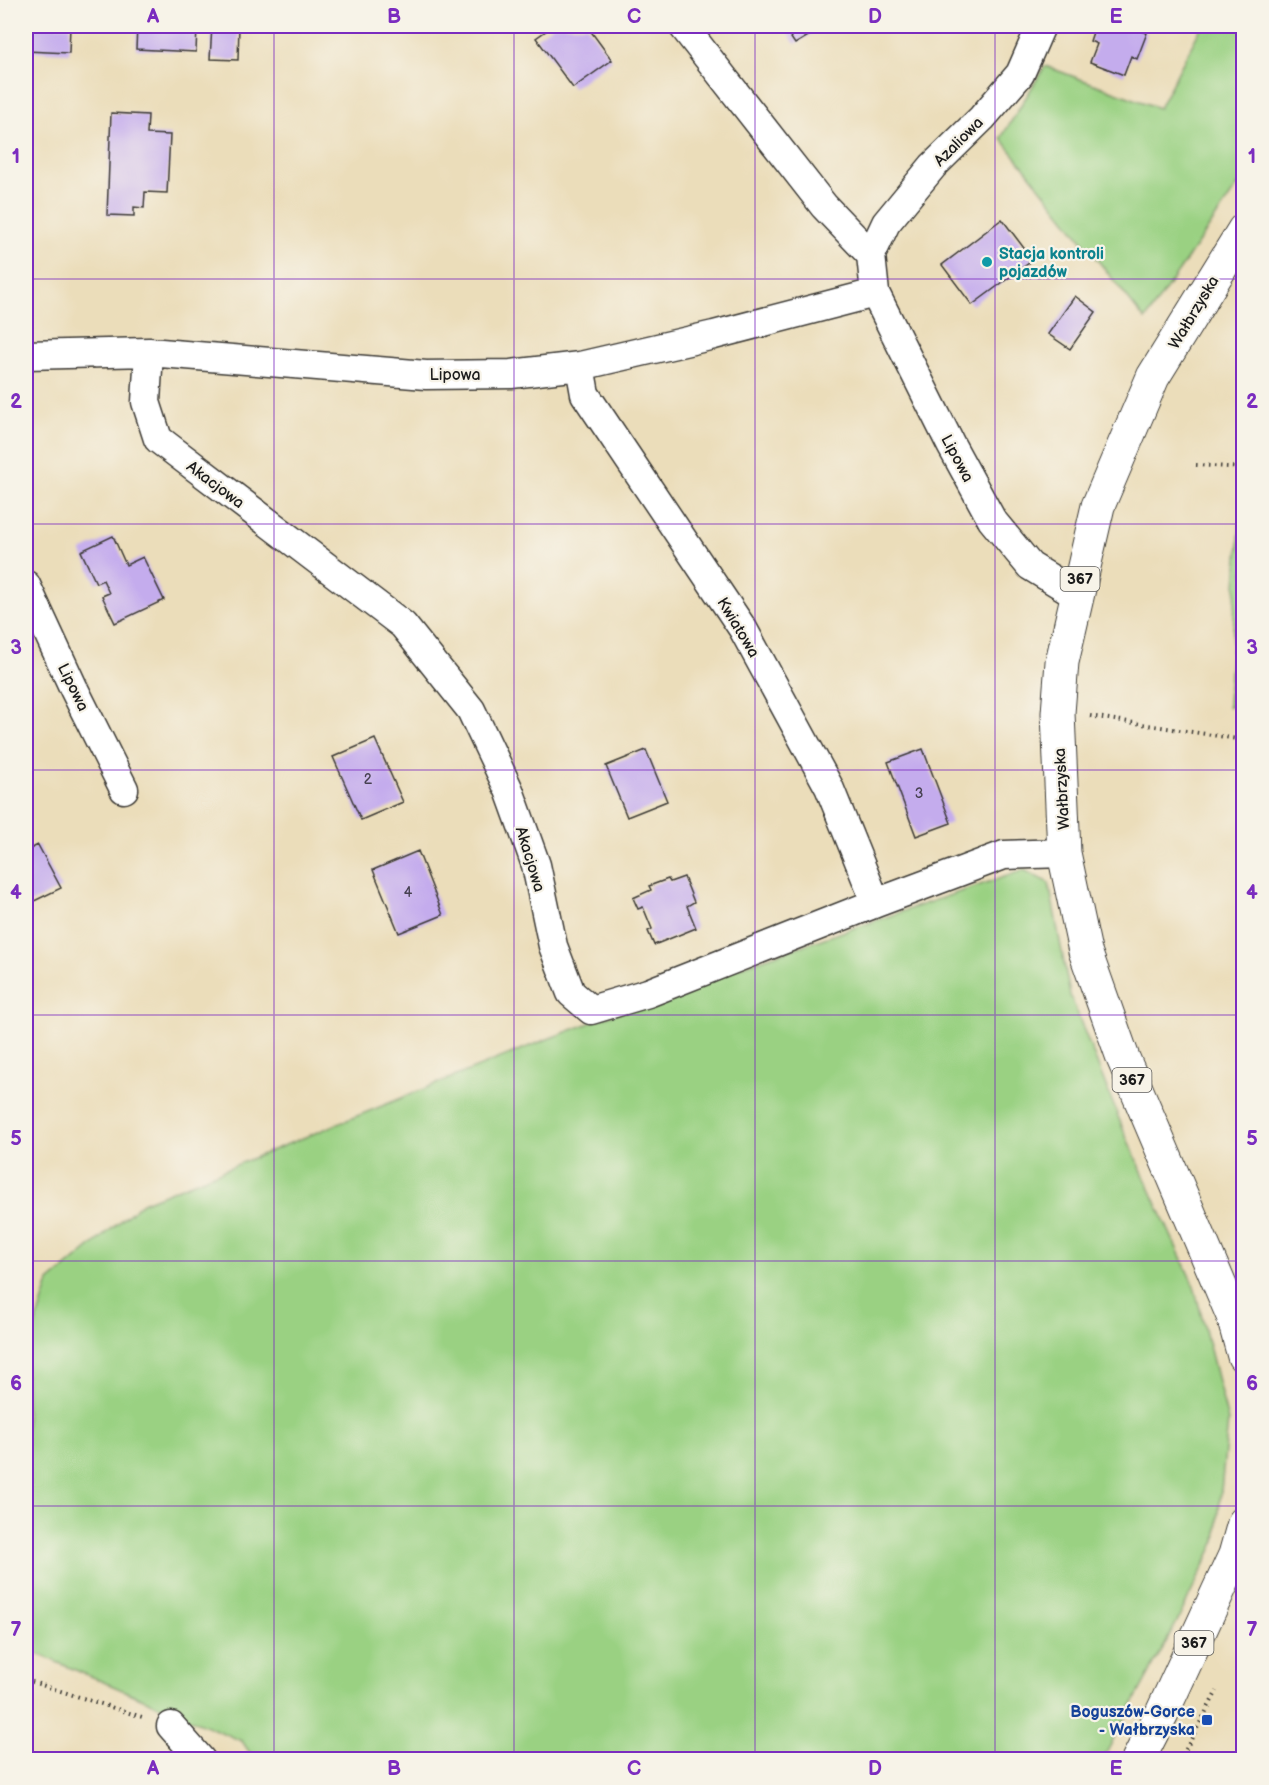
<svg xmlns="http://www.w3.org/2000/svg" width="1269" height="1785" font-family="'Balsamiq Sans',sans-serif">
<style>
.green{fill:#9ad182;stroke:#5b764f;stroke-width:1.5}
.building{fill:#c4aced}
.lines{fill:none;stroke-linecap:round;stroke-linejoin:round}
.minor-casing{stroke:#3b3934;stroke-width:31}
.primary-casing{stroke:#3b3934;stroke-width:35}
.path{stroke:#3b3934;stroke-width:4;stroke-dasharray:1.5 4.5;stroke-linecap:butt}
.minor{stroke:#fff;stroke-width:28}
.primary{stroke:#fff;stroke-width:33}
.grid{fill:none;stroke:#7b2cbf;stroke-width:1.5;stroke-opacity:0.55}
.culture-dot{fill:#0f9aa8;stroke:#f7f3e8;stroke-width:2}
.transit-dot{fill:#1a4fb4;stroke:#f7f3e8;stroke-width:2}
.labels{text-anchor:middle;stroke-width:4.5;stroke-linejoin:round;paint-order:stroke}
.number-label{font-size:14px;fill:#464050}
.shield{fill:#f7f3e8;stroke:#5e5c59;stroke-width:1.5}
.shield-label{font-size:15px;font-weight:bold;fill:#1c1c1c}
.street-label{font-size:16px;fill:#1c1c1c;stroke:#f7f3e8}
.culture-label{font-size:16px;font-weight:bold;fill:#0d838f;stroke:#f7f3e8;text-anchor:start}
.transit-label{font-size:16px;font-weight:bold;fill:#164399;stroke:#f7f3e8;text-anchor:end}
.neatline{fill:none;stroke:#7b2cbf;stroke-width:2}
.grid-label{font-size:20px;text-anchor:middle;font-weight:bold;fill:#7b2cbf}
</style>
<rect width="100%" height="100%" fill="#f7f3e8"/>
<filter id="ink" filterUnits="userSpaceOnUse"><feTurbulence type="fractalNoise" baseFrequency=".0167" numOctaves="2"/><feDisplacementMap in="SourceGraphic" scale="12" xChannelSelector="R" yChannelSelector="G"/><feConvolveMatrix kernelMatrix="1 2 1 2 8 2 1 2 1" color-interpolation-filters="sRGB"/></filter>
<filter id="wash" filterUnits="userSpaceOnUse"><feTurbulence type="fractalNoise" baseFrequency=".008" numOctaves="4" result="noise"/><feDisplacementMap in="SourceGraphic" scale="24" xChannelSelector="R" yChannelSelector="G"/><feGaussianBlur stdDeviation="1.35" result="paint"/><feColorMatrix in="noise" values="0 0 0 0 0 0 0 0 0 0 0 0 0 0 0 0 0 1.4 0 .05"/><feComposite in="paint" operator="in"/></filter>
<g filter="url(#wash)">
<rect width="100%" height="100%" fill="#ebddba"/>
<path class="green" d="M1202,26H1243V178L1145,320L1001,138L1045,66L1159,108Z
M1241,512H1244L1243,707L1228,706Z
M1024,870L1049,883L1070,995L1125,1134L1194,1286L1228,1421L1216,1541L1178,1620L1103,1759L866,1760L851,1754L842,1760L254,1759L242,1741L26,1649V1354L49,1282L142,1203L545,1040L716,975Z"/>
<g id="blocks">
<path class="building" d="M26,26H70L69,53L26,51Z
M137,26H197L196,52L136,49Z
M212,26H239L238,60L210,59Z
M553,26H587L612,60L573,88L536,38Z
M783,26H825L795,44Z
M1095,26H1135V28L1147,33L1137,59L1131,56L1124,75L1090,62L1097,44L1090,41Z
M111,113L148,115L147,134L170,135L167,193L145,192L144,208L134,207V216L107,215Z
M1002,219L1033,260L972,305L942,265Z
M1075,296L1096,312L1070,349L1048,334Z
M113,536L126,565L143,557L164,600L115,623L102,596L109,593L103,580L96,583L81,551Z
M375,739L403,802L361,820L333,757Z
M923,749L951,823L916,836L888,762Z
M646,750L667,801L627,817L606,766Z
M38,845L61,888L26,905V851Z
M418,851L443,915L399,933L373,870Z
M684,877L694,902L687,906L696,928L654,945L648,931L652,929L643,907L638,909L633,898L651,890L649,886L668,879L670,882Z"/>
</g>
</g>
<g filter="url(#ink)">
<use href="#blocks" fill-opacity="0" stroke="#3b3934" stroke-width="1.5"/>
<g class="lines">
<g class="minor-casing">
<path id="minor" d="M683,26L824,206L871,255L875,293L951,445L992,520L1030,566L1076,594
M871,255L886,223L933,166L982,118L1020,74L1041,26
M149,352L146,402L158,439L403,625L471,710L509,790L536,865L553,946L571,993L591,1010L648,993L876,903L1004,855L1064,853
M26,355L149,352L426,375L511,374L580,366L714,335L875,293
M580,366L585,394L743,629L829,787L876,903
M26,585L74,689L124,789
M171,1726L201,1760"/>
</g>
<g class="primary-casing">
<path id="primary" d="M1244,230L1153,377L1098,506L1062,662L1058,713L1064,853L1085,951L1123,1058L1233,1316L1244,1356
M1138,1760L1162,1713L1235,1555L1244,1523"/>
</g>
<path class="path" d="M1196,465L1244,468
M1090,716L1244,740
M26,1680L142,1717
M1180,1760L1217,1691"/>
<use href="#minor" class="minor"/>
<use href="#primary" class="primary"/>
</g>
</g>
<path class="grid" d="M274,26V1760M514,26V1760M755,26V1760M995,26V1760M26,279H1244M26,524H1244M26,770H1244M26,1015H1244M26,1261H1244M26,1506H1244"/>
<circle class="culture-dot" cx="987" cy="262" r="6"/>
<rect class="transit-dot" x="1201" y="1714" width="12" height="12" rx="3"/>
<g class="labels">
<g class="number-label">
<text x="368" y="784">2</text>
<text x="919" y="798">3</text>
<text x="408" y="897">4</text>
</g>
<g class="shield">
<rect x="1060.5" y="567" width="39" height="24" rx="4.5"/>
<rect x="1112.5" y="1068" width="39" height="24" rx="4.5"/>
<rect x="1174.5" y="1631" width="39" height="24" rx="4.5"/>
</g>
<g class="shield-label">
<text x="1080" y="584">367</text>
<text x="1132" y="1085">367</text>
<text x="1194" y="1648">367</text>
</g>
<g class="street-label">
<text transform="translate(958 141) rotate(-45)" y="6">Azaliowa</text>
<text transform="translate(1193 312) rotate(-59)" y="6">Wałbrzyska</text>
<text x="455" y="380">Lipowa</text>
<text transform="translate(958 458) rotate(62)" y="6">Lipowa</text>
<text transform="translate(216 484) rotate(37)" y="6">Akacjowa</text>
<text transform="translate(739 627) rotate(59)" y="6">Kwiatowa</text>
<text transform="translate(74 687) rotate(64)" y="6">Lipowa</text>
<text transform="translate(1061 789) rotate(-93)" y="6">Wałbrzyska</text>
<text transform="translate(531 859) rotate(73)" y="6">Akacjowa</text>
</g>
<g class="culture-label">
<text x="999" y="259">Stacja kontroli<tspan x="999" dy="18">pojazdów</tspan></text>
</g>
<g class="transit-label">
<text x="1195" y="1717">Boguszów-Gorce<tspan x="1195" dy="18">- Wałbrzyska</tspan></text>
</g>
</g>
<rect width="1269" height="1785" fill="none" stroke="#f7f3e8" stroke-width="66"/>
<rect x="33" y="33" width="1203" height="1719" class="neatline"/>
<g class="grid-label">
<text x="153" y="23">A</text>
<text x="394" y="23">B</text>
<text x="634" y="23">C</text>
<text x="875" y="23">D</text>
<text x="1116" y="23">E</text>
<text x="16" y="163">1</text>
<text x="1252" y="163">1</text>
<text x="16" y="408">2</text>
<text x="1252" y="408">2</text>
<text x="16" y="654">3</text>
<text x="1252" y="654">3</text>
<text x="16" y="899">4</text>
<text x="1252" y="899">4</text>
<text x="16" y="1145">5</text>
<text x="1252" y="1145">5</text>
<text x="16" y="1390">6</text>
<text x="1252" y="1390">6</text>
<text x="16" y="1636">7</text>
<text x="1252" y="1636">7</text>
<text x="153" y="1775">A</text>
<text x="394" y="1775">B</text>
<text x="634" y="1775">C</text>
<text x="875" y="1775">D</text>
<text x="1116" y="1775">E</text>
</g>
</svg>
